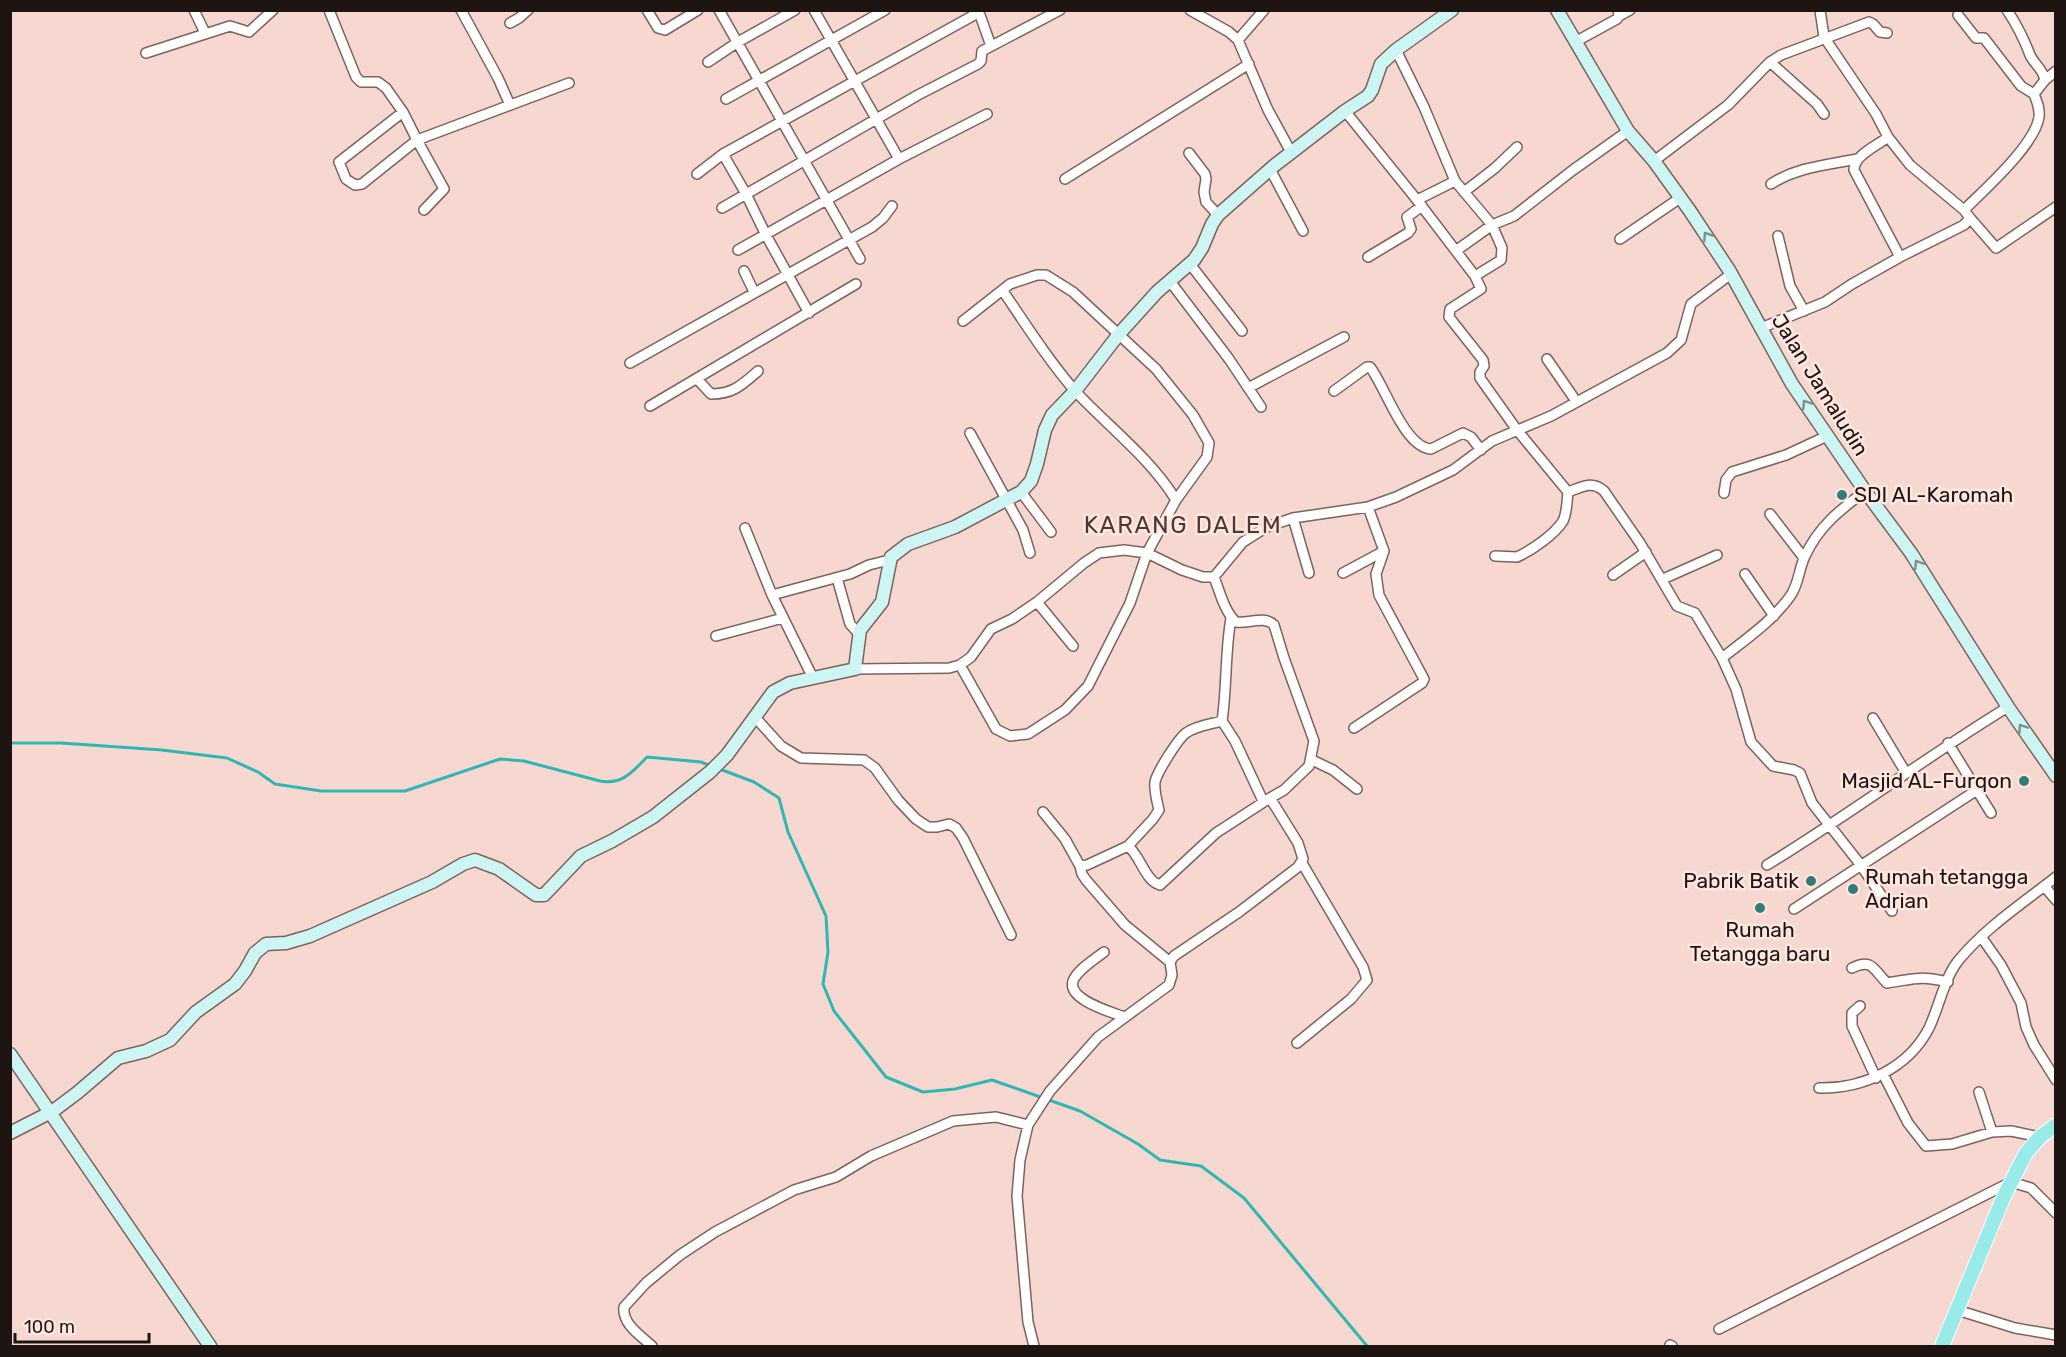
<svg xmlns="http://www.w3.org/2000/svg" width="2066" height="1357" font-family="Rubik,sans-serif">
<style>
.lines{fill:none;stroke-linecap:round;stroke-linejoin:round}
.stream{stroke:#30b7b3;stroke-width:3}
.street-casing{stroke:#7d635c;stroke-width:12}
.secondary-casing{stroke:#7d635c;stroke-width:15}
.primary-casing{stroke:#fff;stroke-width:16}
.street{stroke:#fff;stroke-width:9}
.secondary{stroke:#ccf5f4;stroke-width:12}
.primary{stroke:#98ebe8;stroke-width:14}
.oneway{stroke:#7e908e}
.poi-dot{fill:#337b79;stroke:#ffe7e1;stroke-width:2}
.labels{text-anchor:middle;stroke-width:5;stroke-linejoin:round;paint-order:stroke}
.street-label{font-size:21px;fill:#1e1412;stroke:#ffe7e1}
.poi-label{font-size:21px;fill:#1e1412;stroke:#ffe7e1;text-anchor:start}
.quarter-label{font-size:24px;letter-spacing:1.5px;fill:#4f3832;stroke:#ffe7e1}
</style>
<rect width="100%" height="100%" fill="#f6d8d0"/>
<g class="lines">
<path class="stream" d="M10,743H61L162,750L227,758L258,772L275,784L321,791H405L500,759L524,761L600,781C623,785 632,772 647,757L701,762L711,766
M717,768L754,782L779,798L788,832L826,916L828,952L823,984L834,1011L886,1077L923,1092L955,1089L992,1080L1080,1111L1138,1144L1160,1160L1201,1166L1244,1198L1367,1346"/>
<g class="street-casing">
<path id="street" d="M194,10L205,33
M329,10L356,77L361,82H378L386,88L403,112
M461,10L498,78L510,105
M647,10L658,28L665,30L698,10
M719,10L860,259
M814,10L899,159
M1190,10L1229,32L1238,40L1268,110L1291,152
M1820,10L1824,37L1876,114L1888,137L1910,165L1964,210
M1958,15L1976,38H1984L2021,86L2034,94
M1619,16L1630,10
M510,23L519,18L528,10
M1238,40L1264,10
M1575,42L1617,19L1619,16L1618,10
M1396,50L1424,107L1455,181L1492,225L1514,216L1573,170L1628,131
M146,53L230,26L249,32L273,10
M708,62L738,42L795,10
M1770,62L1817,104L1824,114
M2045,80L2056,71
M726,99L885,10
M1345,111L1417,200L1475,276L1481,289L1450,309L1449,317L1483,360L1484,366L1480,372V378L1517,430L1568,492C1567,501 1567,513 1563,521C1554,535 1532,550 1517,557L1495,556
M403,112L417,140L362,184L355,185L346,179L339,162Z
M1888,137C1877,146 1854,155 1854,170L1900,257
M1189,153L1205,174L1206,179L1204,192L1206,202L1218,215
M1654,161L1728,105L1770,62L1781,55L1869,22L1873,24L1880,32L1887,33
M1270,169L1303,231
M697,174L723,154
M1065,179L1249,64
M1771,184C1797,167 1827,165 1857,159
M1464,192L1495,168L1517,147
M1417,200L1455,181
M722,208L918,95L978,64L981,61L982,51L1060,10
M424,210L444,189L417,140L569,83
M1970,218L1996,248L2056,207
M1778,236L1790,286L1804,311
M1620,239L1680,198
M738,250L899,159L987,114
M1457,250L1492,225L1502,248L1501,260L1475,276
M1368,257L1408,233L1411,229L1407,217L1422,206
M1190,264L1242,331
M744,271L754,292
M1169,280L1229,359L1261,407
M1003,291C1026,325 1049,361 1076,392C1110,428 1150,458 1176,500
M809,313L766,235L746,194L723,154L976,14L980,15L991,46
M1761,328L1825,302L1852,284L1900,257L1964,225L1970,218L1964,210C1984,190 2035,145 2039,117C2040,108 2037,102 2034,94L2045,80C2043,69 2034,64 2030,55C2024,39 2017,25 2007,10
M1547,359L1576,401
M630,363L872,227L883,218L892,206
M697,379L711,394C733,394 742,385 758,371
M1248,388L1344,337
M1334,391L1367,367H1370C1385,386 1404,447 1431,449L1463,433L1471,437L1481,450
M650,406L856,284
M970,433L1023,530L1030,553
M1021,492L1051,532
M1568,492C1582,487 1592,480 1604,491L1640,543L1677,606L1695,613L1722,658L1736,689L1751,742L1773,766L1794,770L1800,773L1812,803L1860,864L1892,911
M1724,493L1726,480L1732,472L1786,455L1827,436
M1770,514L1804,558
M1293,518L1309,573
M745,528L772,595L813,678
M1343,573L1384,551
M1745,574L1774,616
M1613,575L1646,552
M837,578L850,624L859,634
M1663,579L1717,555
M772,595L850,574L869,565L889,560
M1037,602L1073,646
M716,636L783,618
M1722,658C1746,639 1774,620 1791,595C1799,583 1799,568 1805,556C1819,526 1840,510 1865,491
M960,665L996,729L1010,736L1028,734L1065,710L1088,686L1130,603L1147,553L1176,500L1207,457L1209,443L1193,415L1156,369L1073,292L1046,275H1037L1010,284L963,321
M855,669L949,668L960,665L971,657L991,629L1012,619L1037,602L1084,563L1099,553L1124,550L1147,553L1182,570L1203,577H1214L1243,542L1267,527L1293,518L1368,507L1396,497L1453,470L1492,441L1551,416L1667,353L1681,340L1691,304L1731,274
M754,716L781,746L801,758L864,760L875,768L898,800L916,819L928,827H937L949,824L956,828L963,838L1011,935
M1873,718L1906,773
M1222,721C1227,687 1225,652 1231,618
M1354,728L1422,683L1424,679L1379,595L1376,574L1384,551L1368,507
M1948,743L1991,813
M1312,760L1333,770L1357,789
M1043,812L1065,839L1080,866L1087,865L1128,846C1140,855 1145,881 1160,885L1216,833L1270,798
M1128,846L1153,819L1159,810C1157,801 1154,791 1155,782C1157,772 1178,739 1186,733C1195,726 1211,724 1222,721L1235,741L1263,801
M1767,865C1849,815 1926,757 2008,707
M1080,866L1082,874L1086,880L1125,925L1170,962
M2044,886L2056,900
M1794,909L1977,790
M1982,938L2001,965L2021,1003L2026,1027L2034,1045L2056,1080
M1104,952C1095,959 1077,970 1073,981C1067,1000 1112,1012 1124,1017
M1852,968C1872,958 1873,969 1887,983C1914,979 1920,975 1948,982
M1860,1006L1852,1013V1026L1876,1078
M1297,1043L1351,999L1367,980L1363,967L1302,863
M1883,1074L1908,1123L1926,1146L1952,1144L1992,1132L2011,1131L2040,1137
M1819,1088C1862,1089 1908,1069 1929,1028C1939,1007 1944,979 1958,961C1985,928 2023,903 2056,877
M1979,1092L1992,1132
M1957,1310L2015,1328L2056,1335
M1719,1329L2011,1182L2031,1188L2056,1213
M1670,1345L1672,1346
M652,1346C641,1336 622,1324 624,1307L646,1283L680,1255L715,1232L794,1190L836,1177L871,1156L953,1121L996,1117L1028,1125
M1034,1346L1028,1322L1017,1196L1020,1160L1028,1125L1050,1091L1098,1037L1169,985L1172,975L1170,962L1174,956L1239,912L1298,867L1303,859L1298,843L1270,798L1284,790L1309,766L1314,741L1284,658L1274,625C1264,615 1249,624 1236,622C1224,611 1220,592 1214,577"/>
</g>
<g class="secondary-casing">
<path id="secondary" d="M1557,10L1628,131L1654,161L1690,211L1729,270L1792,384L1865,491L1911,553L2008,707L2056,776
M10,1054L210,1346
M10,1133L53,1111L77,1093L118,1058L146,1051L170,1040L196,1012L235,984L245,971L255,953L266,944L286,943L310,936L432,882L463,864L475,860L499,869L536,895H544L581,856L612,841L653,817L710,772L727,755L773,692L790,683L855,669L860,630L882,602L891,557L908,544L955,527L1021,492L1031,481L1037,464L1045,430L1052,415L1075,391L1119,334L1157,292L1194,260L1202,248L1212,224L1218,215L1275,165L1345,111L1368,96L1372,90L1381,64L1396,50L1452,10"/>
</g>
<g class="primary-casing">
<path id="primary" d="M1942,1346L2004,1196L2026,1153L2040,1137L2056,1125"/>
</g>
<use href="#street" class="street"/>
<use href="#secondary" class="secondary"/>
<use href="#primary" class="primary"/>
</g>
<defs><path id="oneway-chevron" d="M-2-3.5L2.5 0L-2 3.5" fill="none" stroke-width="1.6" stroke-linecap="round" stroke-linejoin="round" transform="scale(1.5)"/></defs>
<g class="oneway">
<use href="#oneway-chevron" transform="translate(1707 236) rotate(-123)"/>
<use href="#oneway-chevron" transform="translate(1806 404) rotate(-123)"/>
<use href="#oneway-chevron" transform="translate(1918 564) rotate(-122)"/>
<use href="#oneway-chevron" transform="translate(2022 728) rotate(-124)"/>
</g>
<g class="poi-dot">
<circle cx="1842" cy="495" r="6"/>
<circle cx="2024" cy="781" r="6"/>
<circle cx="1811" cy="881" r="6"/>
<circle cx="1853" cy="889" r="6"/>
<circle cx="1760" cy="908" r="6"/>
</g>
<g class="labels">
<g class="street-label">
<text transform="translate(1820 385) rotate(58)" y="7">Jalan Jamaludin</text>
</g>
<g class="poi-label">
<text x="1854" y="502">SDI AL-Karomah</text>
<text x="2012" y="788" text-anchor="end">Masjid AL-Furqon</text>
<text x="1865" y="884">Rumah tetangga<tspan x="1865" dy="24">Adrian</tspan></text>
<text x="1799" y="888" text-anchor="end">Pabrik Batik</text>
<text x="1760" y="937" text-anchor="middle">Rumah<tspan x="1760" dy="24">Tetangga baru</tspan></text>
</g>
<g class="quarter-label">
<text x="1183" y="533">KARANG DALEM</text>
</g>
</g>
<rect width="2066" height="1357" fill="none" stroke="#1e1412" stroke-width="24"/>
<path d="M15 1333v9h134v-9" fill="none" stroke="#1e1412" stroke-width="3"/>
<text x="24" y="1333" font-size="18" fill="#1e1412" stroke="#ffe7e1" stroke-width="4.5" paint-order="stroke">100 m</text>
</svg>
